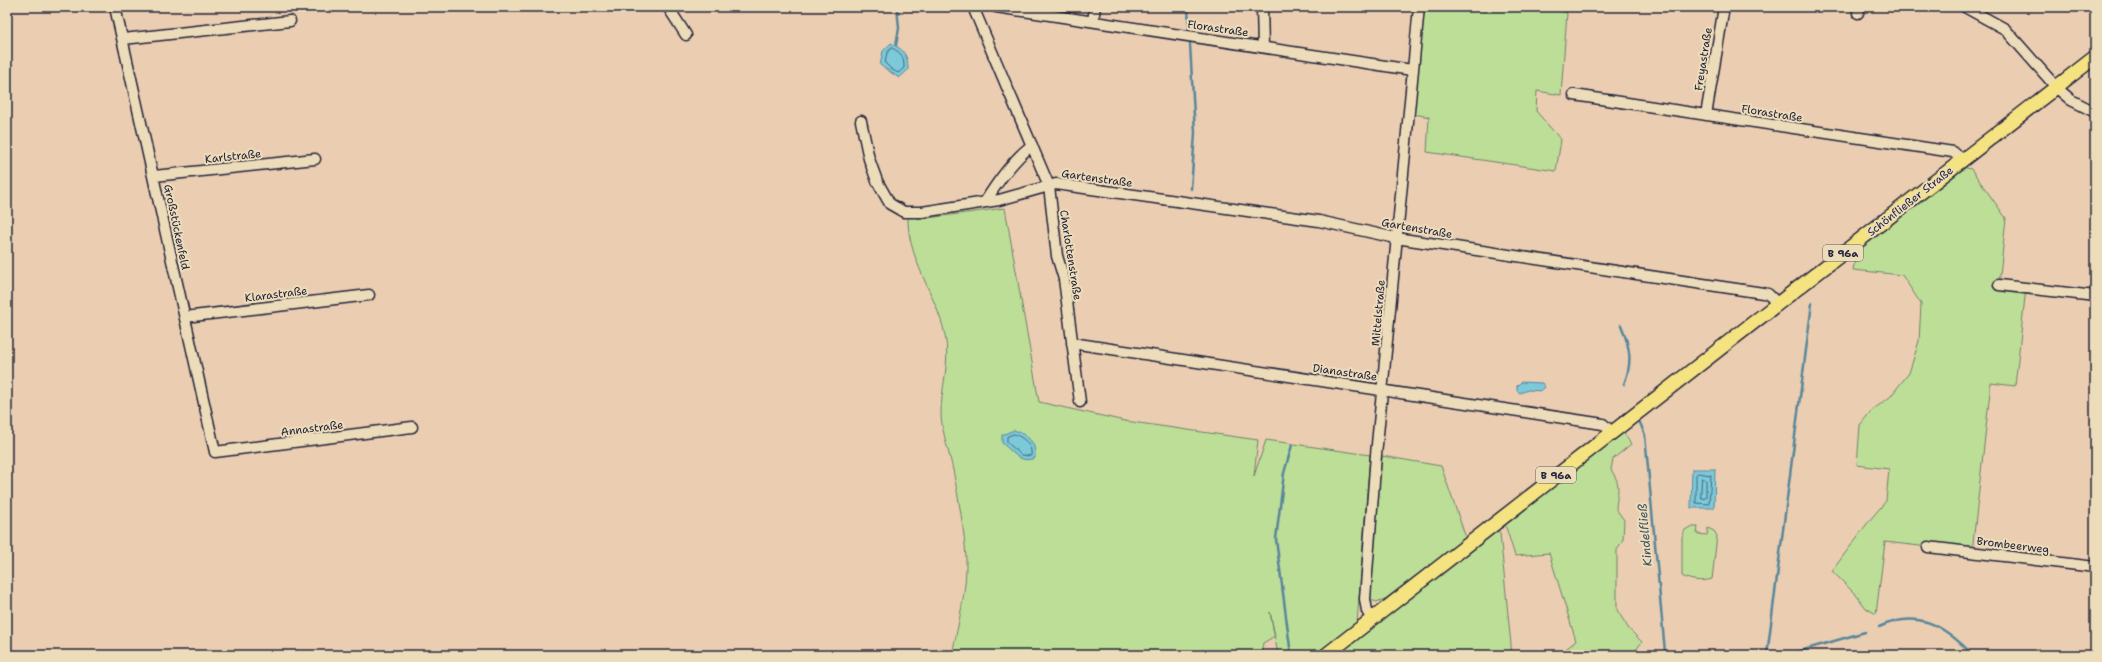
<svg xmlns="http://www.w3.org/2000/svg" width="2102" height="662" font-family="'Shantell Sans',sans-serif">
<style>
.green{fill:#bcde97;stroke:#6f8069}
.water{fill:#7cc9da;stroke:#58869a}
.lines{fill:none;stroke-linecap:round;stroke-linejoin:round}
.shore{stroke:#46657b;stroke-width:1}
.stream{stroke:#58869a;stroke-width:2.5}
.minor-casing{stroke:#22223b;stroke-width:13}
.major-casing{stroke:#22223b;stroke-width:16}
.minor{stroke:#eddcb9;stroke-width:10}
.major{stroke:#f5e382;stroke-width:13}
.labels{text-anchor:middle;stroke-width:4;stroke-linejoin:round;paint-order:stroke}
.shield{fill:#eddcb9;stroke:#5f5a61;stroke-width:1}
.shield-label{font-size:10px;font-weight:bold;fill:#22223b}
.street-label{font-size:11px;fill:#22223b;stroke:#eddcb9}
.water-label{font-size:12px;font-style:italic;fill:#384c63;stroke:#eddcb9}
</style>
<rect width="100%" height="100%" fill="#ebceb2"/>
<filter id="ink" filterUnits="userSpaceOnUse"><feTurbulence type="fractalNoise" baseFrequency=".025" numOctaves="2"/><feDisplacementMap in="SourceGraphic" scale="8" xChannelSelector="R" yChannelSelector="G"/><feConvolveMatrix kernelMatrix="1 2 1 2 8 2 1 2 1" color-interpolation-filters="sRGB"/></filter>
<g filter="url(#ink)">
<path class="green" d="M1423,7H1547L1567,13L1561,95L1537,91L1536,111L1561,140L1556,171L1427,152L1429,117L1414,114Z
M1962,167L1971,169L2006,218L1999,285L2026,288L2015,386L1991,383L1972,552L1885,542L1876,614L1866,608L1857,596L1832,571L1869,521L1886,501L1889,469L1857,465L1860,425L1871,411L1890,397L1909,373L1919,341L1921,304L1902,275L1853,270L1857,250Z
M1005,208L1039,402L1125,421L1258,440L1254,476L1266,440L1370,455L1357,624L1316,655H1278L1270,612L1275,636L1263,643L1261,655H952C958,624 967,591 966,559C965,534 958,495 953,470C949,452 943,435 941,417C940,390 951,363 945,335C937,296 906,257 908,215L920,219Z
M1621,428L1631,444L1613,459L1611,470C1622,485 1617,492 1616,509L1624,520L1623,539L1617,550V610L1629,629L1642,642L1632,655H1558L1576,641L1549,553L1515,556L1504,521Z
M1382,456L1441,466L1466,538L1385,599L1376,602L1368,598Z
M1690,527H1698L1697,534L1707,535L1708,528L1714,531L1717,536L1712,579C1703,582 1691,581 1682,576V537L1685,530Z
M1497,528L1500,533L1512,655H1329Z"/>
<path class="water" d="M891,43C904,50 908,55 908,70L899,78L880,65L883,51Z
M1521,382L1542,383L1545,387L1541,391L1528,390L1520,393L1517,391V386Z
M1014,430C1029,436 1036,442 1035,458C1020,464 1013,452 1002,443V435Z
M1692,469H1715L1714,508H1691Z"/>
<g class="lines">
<path class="shore" d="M892,48C902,53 904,57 904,68L898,73L891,69L885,63L887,53Z
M1014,434C1023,437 1033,445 1031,456L1021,455L1007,442V437Z
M1698,473L1711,475L1709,504L1696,503V475Z
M1702,478L1706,480V497L1704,499L1701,497Z"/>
<path class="stream" d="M1188,7L1189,31
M1190,44L1195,133L1191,189
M896,45L899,28L897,7
M1621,325C1630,347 1633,362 1624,384
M1638,418L1645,435L1665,652
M1879,627C1920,608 1945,627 1973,655
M1291,655L1276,539L1284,473L1292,445
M1767,655L1812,303
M1786,655L1865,632"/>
<g class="minor-casing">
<path id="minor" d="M115,7L215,452L412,427
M668,7L686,35
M973,7L1049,186L1057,256L1064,279L1080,402
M996,7L1412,70
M1262,7L1263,47
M1965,7L2005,29L2057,88L2071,100L2095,112
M1858,13L1859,7
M1093,21L1095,7
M123,39L290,21
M1574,95L1953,152L1963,160
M1706,115L1724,7
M861,121L869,159L877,181L890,204L904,212H922L999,200L1056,184L1319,221L1396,238L1763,293L1768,294L1778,304
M154,176L315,159
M985,202C998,181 1013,160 1032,145
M1999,285L2095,296
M185,317L369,295
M1072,343L1603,424L1612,432
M1928,547L2095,567
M1372,619L1367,611L1365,599L1376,455L1419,7"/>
</g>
<g class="major-casing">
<path id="major" d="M1326,655L2095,57"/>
</g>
<use href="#minor" class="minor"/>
<use href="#major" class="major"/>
</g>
</g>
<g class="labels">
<g class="shield">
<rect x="1823" y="245" width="40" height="16" rx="3"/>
<rect x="1536" y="467" width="40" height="16" rx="3"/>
</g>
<g class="shield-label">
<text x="1843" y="257">B 96a</text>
<text x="1556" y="479">B 96a</text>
</g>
<g class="street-label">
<text transform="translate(1218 28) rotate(8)" y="4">Florastraße</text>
<text transform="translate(1703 59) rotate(-81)" y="4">Freyastraße</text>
<text transform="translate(1772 113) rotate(9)" y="4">Florastraße</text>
<text transform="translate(233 156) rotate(-6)" y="4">Karlstraße</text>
<text transform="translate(1097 178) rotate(8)" y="4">Gartenstraße</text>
<text transform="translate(1910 201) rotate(-38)" y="4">Schönfließer Straße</text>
<text transform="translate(177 227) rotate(78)" y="4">Großstückenfeld</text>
<text transform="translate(1417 228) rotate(10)" y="4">Gartenstraße</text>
<text transform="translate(1071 255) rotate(81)" y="4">Charlottenstraße</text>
<text transform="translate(276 294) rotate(-7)" y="4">Klarastraße</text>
<text transform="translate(1378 313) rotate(-85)" y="4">Mittelstraße</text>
<text transform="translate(1345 372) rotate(8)" y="4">Dianastraße</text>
<text transform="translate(312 428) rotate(-7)" y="4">Annastraße</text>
<text transform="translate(2013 545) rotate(7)" y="4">Brombeerweg</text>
</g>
<g class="water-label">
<text transform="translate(1645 535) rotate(-95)" y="4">Kindelfließ</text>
</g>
</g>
<rect width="2102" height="662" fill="none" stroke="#eddcb9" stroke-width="24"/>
<rect x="12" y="12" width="2078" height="638" fill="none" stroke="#22223b" stroke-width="1.5" filter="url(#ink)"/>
</svg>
